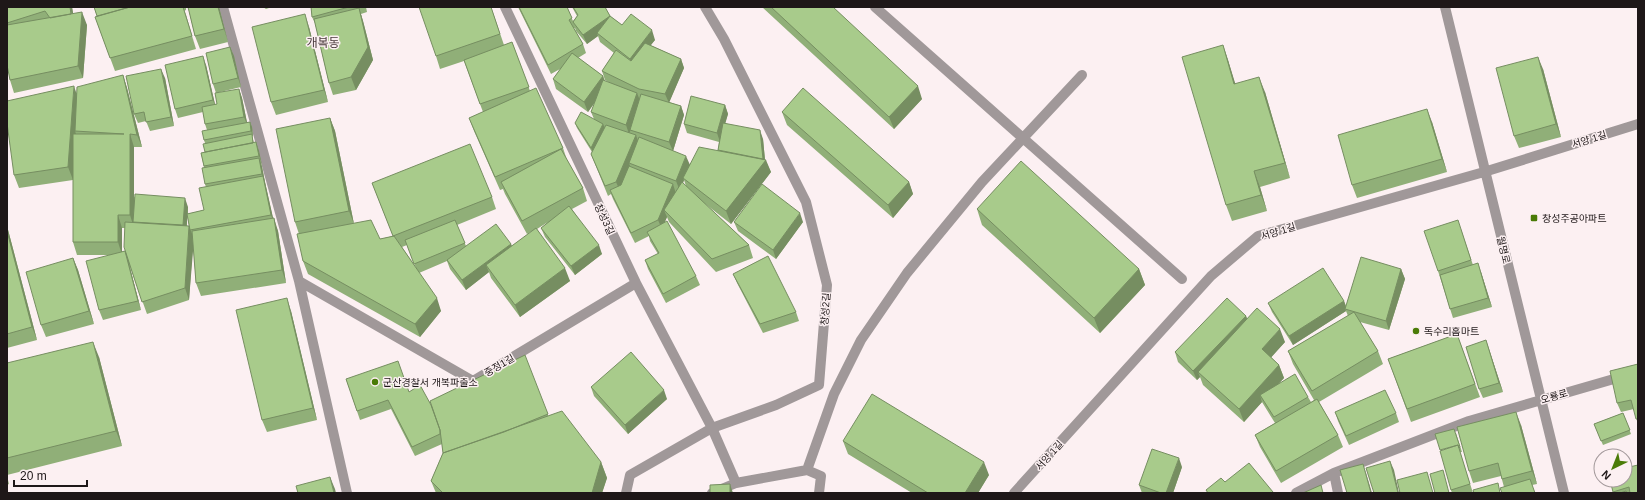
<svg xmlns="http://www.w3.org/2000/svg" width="1645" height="500" font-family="Arial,'Noto Sans KR',sans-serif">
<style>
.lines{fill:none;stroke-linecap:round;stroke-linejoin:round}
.minor{stroke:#a09899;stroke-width:10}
.wall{fill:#90af78;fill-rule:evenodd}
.shaded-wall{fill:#768e61}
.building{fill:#a8cb8b;stroke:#768e61}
.poi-dot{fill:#4a7b07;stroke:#fcf0f2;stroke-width:1.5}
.labels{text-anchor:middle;stroke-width:3;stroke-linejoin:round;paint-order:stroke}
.street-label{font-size:10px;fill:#1e1718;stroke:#fcf0f2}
.poi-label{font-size:10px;fill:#1e1718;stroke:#fcf0f2;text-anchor:start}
.quarter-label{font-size:12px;fill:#47383b;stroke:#fcf0f2}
</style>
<rect width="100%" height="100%" fill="#fcf0f2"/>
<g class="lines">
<path class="minor" d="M223,7L299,281L347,493
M505,7L636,283L712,428L736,483
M875,7L1182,279
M1445,7L1564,493
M299,281L473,381L636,283
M807,470L834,394L861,340L907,273L982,182L1082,75
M626,493L630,475L712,428L776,405L819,385L827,285L806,202L724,39L705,7
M712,493L736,483L807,470L821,476L819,493
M1014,493L1211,276L1258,236L1484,172L1638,124
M1296,493L1334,473
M1338,493L1334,473L1469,421L1638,372"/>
</g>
<path class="wall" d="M7,7H72L73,14L87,25L83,78L14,93L10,80L7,65Z
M94,7H186V10L184,11L196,49L115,71L95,17L97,16Z
M188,7H219L228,42L200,49L195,36Z
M263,7H272L266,9Z
M311,7H366L367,12L361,14L363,21L373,60L356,90L333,95L329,83L315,23L312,17Z
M491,7L504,45L512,42L530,91L563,148L567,160L583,188L587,201L572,209L602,254L575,275L545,237L541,228L548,222L537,229L570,281L520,317L491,278L489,272L466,290L450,269L447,261L419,273L441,311L420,337L308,274L303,261L299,234L295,222L330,118L335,131L354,224L380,239L393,236L372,183L492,197L496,209L457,225L466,246L511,244L512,246L534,230L527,234L505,194L503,189L500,190L474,131L469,118L483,112L464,61L440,69L436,56ZM407,245L416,268L402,247Z
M518,7H567L573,21L577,16L572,7H605L610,16L622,25L655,40L650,45L681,59L684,68L669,102L681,106L684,115L673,151L690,165L718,150L719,142L687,133L684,124L725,105L728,114L725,123L763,139L765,160L771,172L731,224L704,203L749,245L753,258L716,272L669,222L667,217L664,223L696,276L700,285L666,303L648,269L645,260L658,254L650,241L649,236L635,243L613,199L611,194L608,196L591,154L592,152L577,128L575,123L594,119L591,112L596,101L588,112L556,89L553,79L560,69L551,74ZM574,28H575L576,31L587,44L598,36L600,42L614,53L602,71L605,80L612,84L605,81L603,76L578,58L586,53L583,44ZM684,180L686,186L683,183Z
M762,7H833L922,99L894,129Z
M309,27L328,102L276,115L271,102Z
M1223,45L1228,60L1235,84L1265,92L1290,178L1260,187L1267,211L1232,221L1226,205Z
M230,47L234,56L241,87L216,93L213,84Z
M206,65L215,104H217L239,89L242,98L247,123L250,122L252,127L253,136H252L254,143L256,142L259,151L265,182L273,219L278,231L286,283L201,296L196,283L193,243L189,300L147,314L129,264L141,310L103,320L99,310L109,255H77L73,242V180L19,188L14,175L76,93L123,75L127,88L142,147H134V197L188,207V214L204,210L206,187L205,184L204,168L201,153L205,152V143L204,140L207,130L205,124L203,112L178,118L175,109ZM187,215L190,230L187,226ZM122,228H125V251L122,252Z
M1543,69L1561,137L1519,148L1514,136Z
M165,78L174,126L150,131L146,121L138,123L134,114Z
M782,112L909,182L913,194L893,218L787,125Z
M1432,122L1447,172L1357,198L1352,185Z
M977,209L1139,269L1145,285L1100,333L982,225Z
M734,222H803L776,259L738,231Z
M7,226L37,340L7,348Z
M1461,229L1473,265L1481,272L1492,307L1453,318L1438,271Z
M73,258L78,270L94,324L46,337L41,325Z
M1401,269L1405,279L1389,330L1360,322L1378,351L1383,364L1319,402L1338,435L1343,447L1281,483L1260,447L1255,435L1275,423L1262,402L1244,422L1203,385L1200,377L1197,380L1178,362L1175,352L1246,316L1247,318L1285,342L1271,357L1279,365L1284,378L1279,383L1308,397L1311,402L1314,400L1293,364L1288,351L1348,316L1346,311L1293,345L1272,312L1268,303L1344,301L1346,306Z
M733,274L796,312L799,321L763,333L737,283Z
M291,311L317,420L267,432L262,420Z
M1457,334L1480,397L1411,422L1388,359Z
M1486,340L1503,392L1483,398L1479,389Z
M99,357L122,446L7,475V363Z
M1638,364V425L1634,409L1621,412L1617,403Z
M346,379L409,392L431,405L548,414V416L601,462L607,478L602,493H436L431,481L443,453L442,444L415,456L391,409L360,420Z
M591,387L667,399L628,434L594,396Z
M1335,412L1396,413L1399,422L1349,445L1338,421Z
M1623,413L1631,434L1603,445L1594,424Z
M1521,425L1537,484L1532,485L1535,493H1502L1504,487L1501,476L1473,483L1469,471Z
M1456,433L1462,452H1460L1473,493H1452L1451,490Z
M843,441L989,475L978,493H912L848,454Z
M1638,465V493H1614L1610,480Z
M1182,467L1173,493H1142L1139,485Z
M7,476L9,484L7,485Z"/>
<path class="shaded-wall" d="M70,7H72L75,24L72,15Z
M183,7L186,15L196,49L192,36Z
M218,7H219L228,42L224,29Z
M359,8L363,21L373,60L356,90L351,77Z
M82,12L87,25L83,78L78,66Z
M305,14L309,27L328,102L324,90Z
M610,16L597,33L598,36L587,44L583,35Z
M652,30L655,40L633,68L630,59Z
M1223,45L1228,60L1240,99L1234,84Z
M230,47L234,56L241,87L238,78Z
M203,56L206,65L216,109L213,100Z
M1538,57L1543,69L1561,137L1556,124Z
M681,59L684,68L669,103L665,94Z
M161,69L165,78L174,126L171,117Z
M123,75L127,88L142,147L137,135Z
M603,76L606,86L588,112L584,102Z
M1259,77L1265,92L1290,178L1285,163Z
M74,86L78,98L75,131L76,134L73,180L68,167Z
M918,86L922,99L894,129L889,117Z
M239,89L242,98L248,127L244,117Z
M637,93L641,103L629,134L626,125Z
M725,105L728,114L720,142L717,133Z
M681,106L684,115L673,151L669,142Z
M1427,109L1432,122L1447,172L1442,159Z
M330,118L335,131L354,224L349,211Z
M250,122L252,127L253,136L251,131Z
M603,124L605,128L593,153L591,148Z
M760,130L763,139L765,160H766L771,172L731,224L726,211L763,159Z
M130,134L134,147V228L130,215Z
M636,135L639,144L629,163L630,166L620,191L616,182Z
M256,142L259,151L262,165L259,156Z
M686,156L690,165L683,178L684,180L680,191L676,181Z
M259,158L262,167L265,182L274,222V218L278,231L286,283L282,270L274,223L271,215L262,174Z
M1254,171L1260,187L1267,211L1261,195Z
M909,182L913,194L893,218L888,205Z
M673,184L676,194L664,210L667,217L662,229L658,220Z
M185,198L188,207L186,235L183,225Z
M800,213L803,222L776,259L773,250Z
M118,215L122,228V255L118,242Z
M7,226L37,340L32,327L7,231Z
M189,226L194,239L189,300L185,288Z
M511,244L514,253L486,265L489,272L466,290L462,280Z
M599,245L602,254L575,275L571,266Z
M125,251L128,260L141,310L138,301Z
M73,258L78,270L94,324L89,311Z
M1478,263L1481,272L1492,307L1488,298Z
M565,268L570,281L520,317L515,305Z
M1139,269L1145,285L1100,333L1094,318Z
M1401,269L1405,279L1389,330L1386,321Z
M287,298L291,311L317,420L313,408Z
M437,298L441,311L420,337L415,324Z
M1344,301L1347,310L1345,309L1346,311L1293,345L1289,336Z
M1246,316L1249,325L1198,372L1200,377L1197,380L1193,371Z
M1280,329L1285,342L1267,362L1262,349Z
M1486,340L1489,349L1503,392L1499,383Z
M93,342L99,357L122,446L116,431Z
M1279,365L1284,378L1263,401L1260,395L1262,402L1244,422L1239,409Z
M664,390L667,399L628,434L625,425Z
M1516,412L1521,425L1537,484L1532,471Z
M1179,458L1182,467L1173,493H1166Z
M1390,461L1394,470L1399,493H1398Z
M601,462L607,478L602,493H592Z
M984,462L989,475L978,493H965Z
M1363,464L1366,473L1372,493H1371Z
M330,477L335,489L336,493H334Z
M730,484L733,493H730Z"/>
<path class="building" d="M7,7H70L71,14L50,18L45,11L7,23Z
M94,7H130L97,16Z
M130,7H183L192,36L110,58L95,17Z
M188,7H218L224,29L195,36Z
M311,7H349L312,17Z
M419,7H491L500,34L436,56Z
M519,7H567L572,18L569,20L583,44L548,65Z
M573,7H605L610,16L583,35L573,22L578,15Z
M771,7H833L918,86L889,117Z
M359,8L368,47L351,77L329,83L314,19Z
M82,12L78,66L10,80L7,65V25Z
M305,14L324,90L271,102L252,27Z
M631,14L652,30L630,59L597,33L610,16L622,25Z
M512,42L529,87L480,104L464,60Z
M645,43L681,59L665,94L639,89L602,71L616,50L631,61Z
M1223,45L1234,84L1259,77L1285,163L1254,171L1261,195L1226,205L1182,57Z
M230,47L238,78L213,84L206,53Z
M572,53L603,76L584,102L553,79Z
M203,56L213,100L175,109L165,65Z
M1538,57L1556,124L1514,136L1496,68Z
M161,69L171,117L146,122L144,112L134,114L126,76Z
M123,75L137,135L130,134V215H118V242H73V134H124L75,131L77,87Z
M603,80L637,93L626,125L591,112Z
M74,86L68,167L14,175L7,123V101Z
M536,88L563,148L495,177L469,118Z
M803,88L909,182L888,205L782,112Z
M239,89L244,117L205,124L202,107L217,104L215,93Z
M641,94L681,106L669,142L630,130Z
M691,96L725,105L717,133L684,124Z
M1427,109L1442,159L1352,185L1338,135Z
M581,112L603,124L591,148L575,123Z
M330,118L349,211L295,222L276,129Z
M250,122L251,131L204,140L202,131Z
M723,123L760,130L763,159L718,150Z
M606,125L636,135L616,182L605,186L591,154Z
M252,134L253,143L205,152L203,144Z
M639,137L686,156L676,181L629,163Z
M256,142L259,156L204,166L201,153Z
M470,144L492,197L393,236L372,183Z
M699,147L766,160L726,211L683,178Z
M561,149L583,188L522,221L501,182Z
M259,158L262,174L205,184L202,168Z
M1021,161L1139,269L1094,318L977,209Z
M629,166L673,184L658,220L631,233L610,190L621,185Z
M263,176L271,215L190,230L187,214L204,210L199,188Z
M682,182L749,245L712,259L664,210Z
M762,184L800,213L773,250L734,222Z
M135,194L185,198L183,225L133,222Z
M569,206L599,245L571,266L541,228Z
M274,218L282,270L196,283L192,231Z
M371,220L380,239L394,236L437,298L415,324L303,261L297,234Z
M455,220L465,243L414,264L405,240Z
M1458,220L1471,260L1438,271L1424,231Z
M667,221L696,276L663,294L645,260L659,253L647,232Z
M125,222L189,226L185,288L142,302L124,247Z
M496,224L511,244L462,280L447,260Z
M536,228L565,268L515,305L486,265Z
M7,231L32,327L7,334Z
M125,251L138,301L99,310L86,261Z
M768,256L796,312L760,324L733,274Z
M1361,257L1401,269L1386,321L1345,309Z
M73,258L89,311L41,325L26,272Z
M1478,263L1488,298L1450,309L1440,275Z
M1323,268L1344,301L1289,336L1268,303Z
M287,298L313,408L262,420L236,310Z
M1227,298L1246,316L1193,371L1175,352Z
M1257,308L1280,329L1262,349L1279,365L1239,409L1198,372Z
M1354,312L1378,351L1312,391L1288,351Z
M1457,334L1475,384L1407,409L1388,359Z
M1486,340L1499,383L1479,389L1466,347Z
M93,342L116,431L7,458V363Z
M631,352L664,390L625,425L591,387Z
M525,355L548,414L504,432L443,453L440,430L430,401Z
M398,361L409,392L420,385L431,405L440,430V434L412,447L388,400L357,411L346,379Z
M1638,364V419H1636L1631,400L1617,403L1610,371Z
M1295,374L1308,397L1274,417L1260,395Z
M1385,390L1396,413L1346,436L1335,412Z
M872,394L984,462L965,493H928L843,441Z
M1317,399L1338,435L1276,471L1255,435Z
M562,411L601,462L592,493H443L431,481L443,453Z
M1516,412L1532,471L1502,479L1498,463L1469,471L1457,427Z
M1623,413L1630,430L1601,441L1594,424Z
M1454,429L1460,447L1459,448L1458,445L1440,450L1435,434Z
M1458,445L1470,484L1451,490L1440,451Z
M1152,449L1179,458L1166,493H1161L1139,485Z
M1390,461L1398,493H1374L1366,468Z
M1249,463L1273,492L1271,493H1208L1206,490L1221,478L1225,482Z
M1363,464L1371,493H1347L1340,470Z
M1638,465V493H1630L1629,487L1613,492L1610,480H1625V468Z
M1443,470L1449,493H1435L1430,474Z
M1427,472L1433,493H1400L1397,480Z
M330,477L334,493H298L296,486Z
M1530,479L1535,493H1502L1500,488Z
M1498,483L1500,493H1474L1473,490Z
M730,484V493H710V485Z
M1321,485L1323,493H1303Z
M1626,491L1627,493H1620Z"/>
<g class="poi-dot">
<rect x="1530" y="214" width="8" height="8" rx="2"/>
<circle cx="1416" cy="331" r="4"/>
<circle cx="375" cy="382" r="4"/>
</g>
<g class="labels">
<g class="street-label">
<text transform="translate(1589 139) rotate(-17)" y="4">서양 1길</text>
<text transform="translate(605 219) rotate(65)" y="4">창성3길</text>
<text transform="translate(1278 231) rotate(-17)" y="4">서양 1길</text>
<text transform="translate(1504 250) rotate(76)" y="4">월명로</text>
<text transform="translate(825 309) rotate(-86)" y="4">창성2길</text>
<text transform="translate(499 365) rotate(-31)" y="4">중정1길</text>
<text transform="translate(1554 396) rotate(-16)" y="4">오룡로</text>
<text transform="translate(1049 455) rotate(-48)" y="4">서양 1길</text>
</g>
<g class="poi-label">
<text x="1542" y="222">창성주공아파트</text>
<text x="1424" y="335">독수리홈마트</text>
<text x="383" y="386">군산경찰서 개복파출소</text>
</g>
<g class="quarter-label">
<text x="323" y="47">개복동</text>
</g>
</g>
<rect width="1645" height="500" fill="none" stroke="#1e1718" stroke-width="16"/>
<g transform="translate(1613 468) rotate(223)"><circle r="19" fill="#fcf0f2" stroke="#a3999b"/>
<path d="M0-3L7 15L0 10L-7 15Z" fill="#4a7b07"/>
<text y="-6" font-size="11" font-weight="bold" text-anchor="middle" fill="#1e1718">N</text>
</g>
<path d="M14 480v6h73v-6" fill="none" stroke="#1e1718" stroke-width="2"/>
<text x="20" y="480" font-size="12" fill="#1e1718" stroke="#fcf0f2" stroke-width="3" paint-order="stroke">20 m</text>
</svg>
